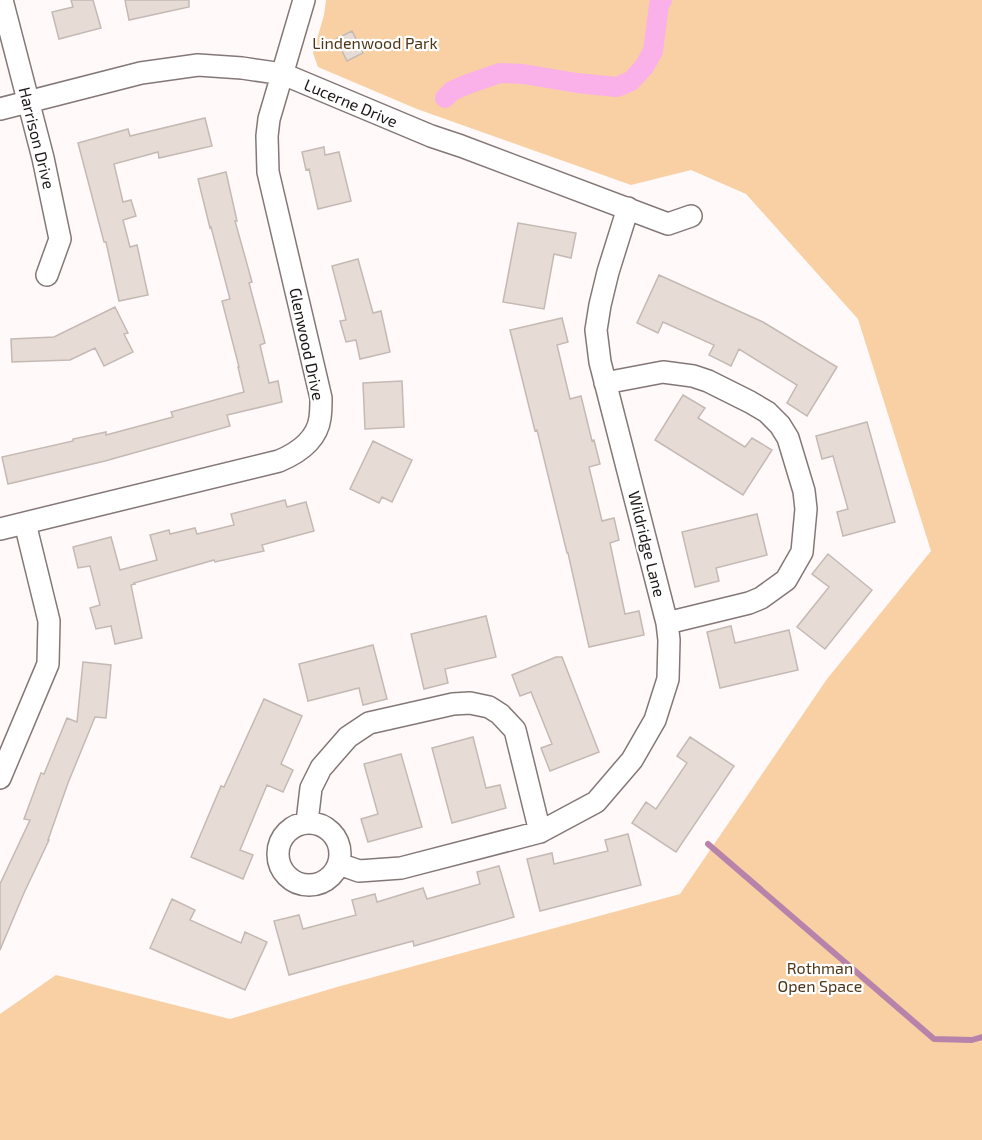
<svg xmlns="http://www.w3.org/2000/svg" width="982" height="1140" font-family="'Exo 2',sans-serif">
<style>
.green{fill:#f8d0a4}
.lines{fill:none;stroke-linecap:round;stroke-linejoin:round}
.stream{stroke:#b783ab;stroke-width:6}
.canal{stroke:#fab1ea;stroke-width:20}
.building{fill:#e7dbd6;stroke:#c5b9b4;stroke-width:1.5}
.minor-casing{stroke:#847877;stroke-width:24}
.minor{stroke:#fff;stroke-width:21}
.labels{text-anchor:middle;stroke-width:4.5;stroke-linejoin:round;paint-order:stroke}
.park-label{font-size:16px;fill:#4f3618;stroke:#fff}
.street-label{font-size:16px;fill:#1c1717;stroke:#fff}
</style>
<rect width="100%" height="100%" fill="#fff9f9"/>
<path class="green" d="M326,0H982V1140H0V1014L56,975L230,1019L337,987L680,894L827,679L931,551L858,319L746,194L691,170L631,185L417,109L318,67L313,53L324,15Z"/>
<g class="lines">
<path class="stream" d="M708,844L934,1039L972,1040L982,1037"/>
<path class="canal" d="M445,98L452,91L468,84L500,73L523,74L577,83L617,87L631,81L644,67L653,51L659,5L662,0"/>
</g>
<path class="building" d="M71,0H93L101,28L59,39L52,12L73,7Z
M125,0H189V7L129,20Z
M352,31L363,53L347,61L336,39Z
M205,118L212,146L159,158L158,152L114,164L123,202L131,200L136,216L123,220L130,247L137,245L148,295L119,301L106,242H104L78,143L128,129L130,136Z
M324,147L325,155L339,152L351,201L318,209L309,169L306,170L302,152Z
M226,172L237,221H235L252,282L249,283L265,343L260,345L269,383L278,381L282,402L227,415L230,426L105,461L8,484L2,457L73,441V439L106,432V435L173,417L171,412L244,392L238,367H239L222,301L230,299L211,227L210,228L198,179Z
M518,223L576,233L571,258L554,254L544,309L503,302Z
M358,259L373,313L381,311L390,352L360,359L356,340L346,342L340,321L346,320L332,266Z
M659,275L763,322L837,367L807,416L787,403L797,385L739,349L731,366L709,355L714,345L663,322L658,333L637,323Z
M115,307L128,333L124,334L133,352L104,366L95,348L70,360L12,362L11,339L54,337Z
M562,318L568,342L557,345L570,399L581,396L592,441L594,440L600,464L589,467L602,521L614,518L619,540L610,543L625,614L639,611L644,635L589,647L568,553H567L537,430L535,431L510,330Z
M402,381L404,427L365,429L363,383Z
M683,395L705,408L698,418L745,447L752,438L772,450L743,495L655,440Z
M867,422L895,522L843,536L837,512L848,509L833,456L822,459L816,436Z
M373,441L412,460L392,502L382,497L379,503L350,489Z
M285,500L287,507L306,502L314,531L262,545L264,551L215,562L214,560L134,583L135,584L131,585L142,638L115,644L111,626L96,629L90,608L100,605L90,566L78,568L73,547L111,537L120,570L157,560L150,535L169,530L170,534L195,528L197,534L234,525L231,514Z
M757,514L767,555L716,568L719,581L695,587L682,532Z
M828,554L872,590L825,649L797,627L829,587L812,574Z
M486,616L496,657L445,669L448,683L424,689L411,634Z
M731,626L735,643L789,630L798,670L720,688L707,632Z
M373,645L387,699L363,705L359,688L308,701L299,664Z
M556,657H562L599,752L550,771L541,748L552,744L531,692L520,696L512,675Z
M83,662L111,665L106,718L95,717L68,783L48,840H49L24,893L0,950V884L30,820L24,819L41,773L44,774L67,718L77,722Z
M264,699L302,716L281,764L293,770L283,792L267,785L240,850L253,855L243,879L191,857L221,786L224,787Z
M473,737L486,788L500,785L506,808L452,823L432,748Z
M690,737L734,766L676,852L632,823L646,802L656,809L687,763L677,756Z
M401,754L422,827L368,842L361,819L378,814L364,764Z
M628,834L641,885L540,911L527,859L552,853L554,864L608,851L605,840Z
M499,866L514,917L414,946L413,941L289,975L274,921L299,915L303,929L356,915L352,900L375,894L377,902L423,888L427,899L480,884L477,872Z
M172,899L195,910L190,920L241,943L245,932L267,942L245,990L150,948Z"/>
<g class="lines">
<g class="minor-casing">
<path id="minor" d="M2,0L43,158L60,239L47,275
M0,109L141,73L198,65L242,68L283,74L431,136L461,146L668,224L691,216
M605,383L663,372L693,376L708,381L750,402L767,412L780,425L788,438L804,491L806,509L802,552L786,580L761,598L749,603L667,623
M0,529L279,461C298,453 317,440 320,418C321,411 321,405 321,398L268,172L267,136L269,119L304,0
M0,778L48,664L49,621L25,523
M307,822L311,788L321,768L348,737L369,723L453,704L470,703L489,707L500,714L515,730L540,832
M278 854a31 31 0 1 1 62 0a31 31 0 1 1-62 0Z
M339,864L359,871L401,868L540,832L596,802L632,760L655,720L668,679L669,640L667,623L600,362L596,330L600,305L608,272L628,208"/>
</g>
<use href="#minor" class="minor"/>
</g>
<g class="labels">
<g class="park-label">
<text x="375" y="49">Lindenwood Park</text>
<text x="820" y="974">Rothman<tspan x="820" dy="18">Open Space</tspan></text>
</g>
<g class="street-label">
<text transform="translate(351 103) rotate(23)" y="6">Lucerne Drive</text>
<text transform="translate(37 138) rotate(76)" y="6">Harrison Drive</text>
<text transform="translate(307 344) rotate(78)" y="6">Glenwood Drive</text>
<text transform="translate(647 544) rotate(76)" y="6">Wildridge Lane</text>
</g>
</g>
</svg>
